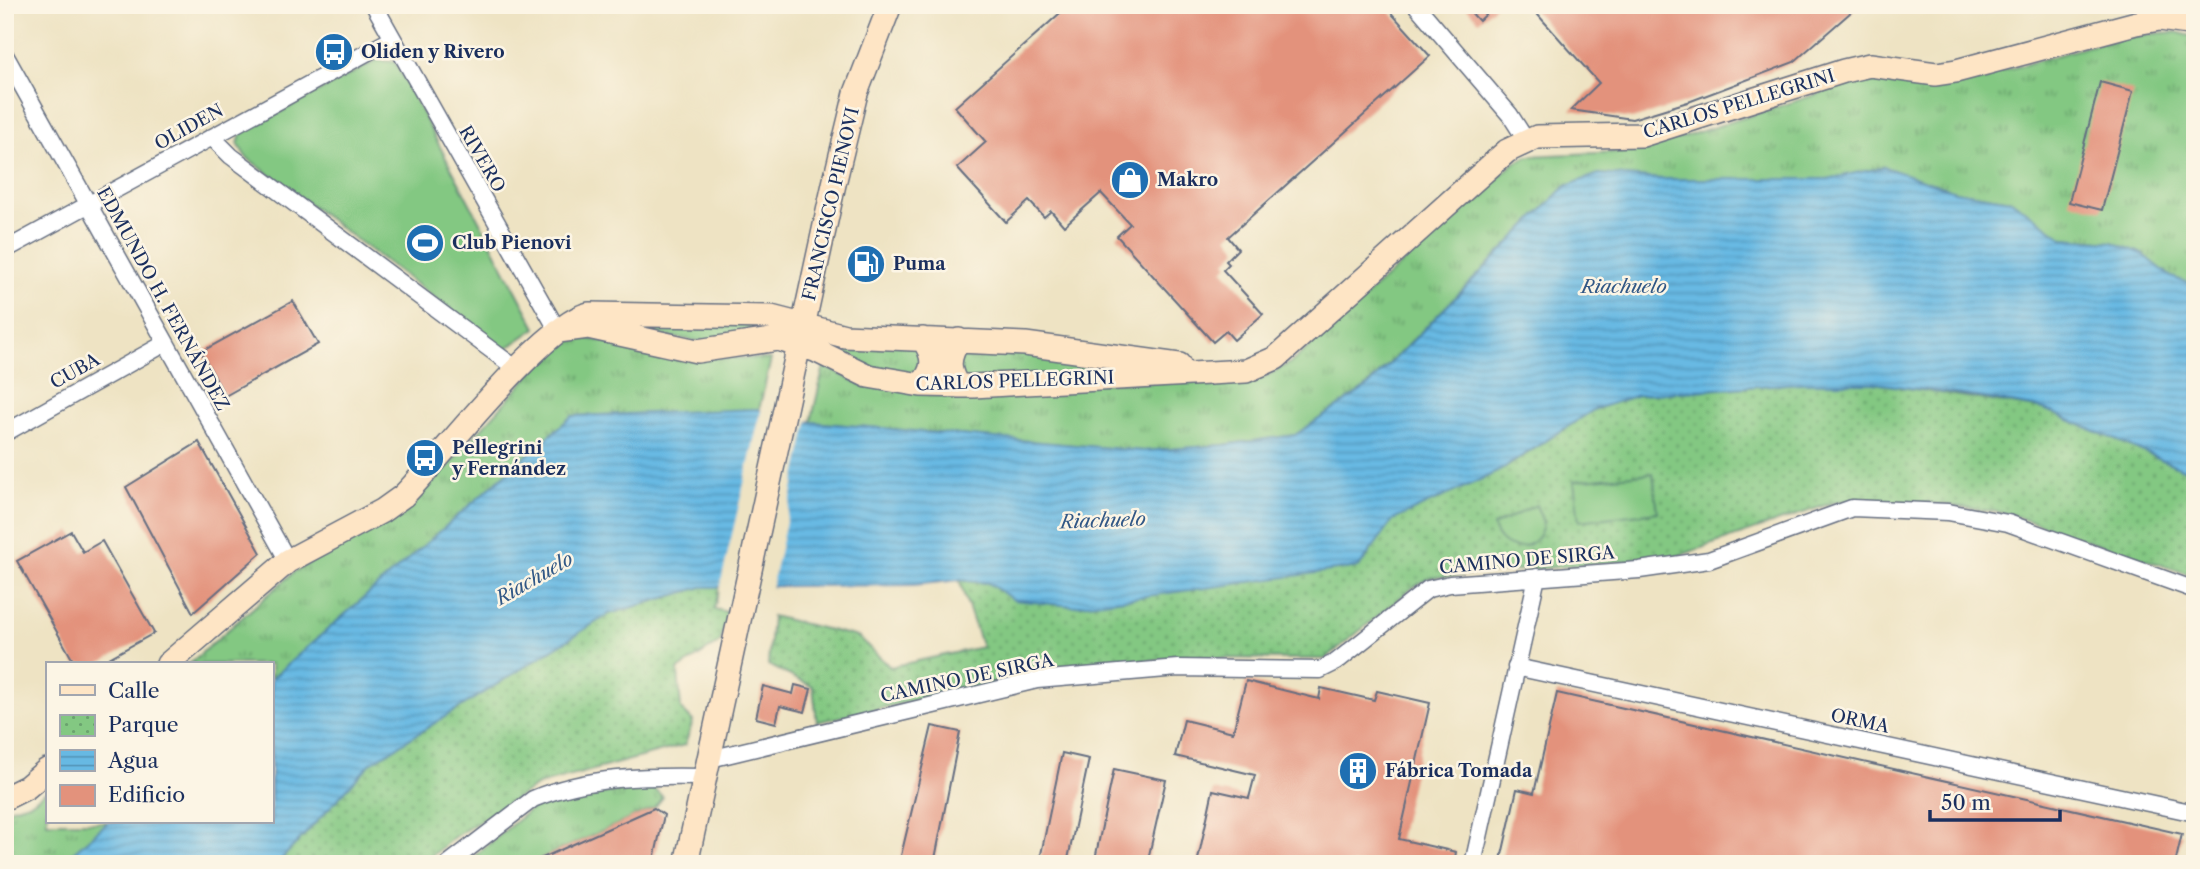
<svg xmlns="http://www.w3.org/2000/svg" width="2200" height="869" font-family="'Libre Caslon Text',serif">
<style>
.grass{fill:url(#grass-tufts);stroke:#4f7c70;stroke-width:2}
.park{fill:url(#park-dots);stroke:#4f7c70;stroke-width:2}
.garden{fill:#83c882;stroke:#4f7c70;stroke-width:2}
.water{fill:url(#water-rules);stroke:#4174a0;stroke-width:2}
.pier{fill:#eee3c3}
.building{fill:#e3927c}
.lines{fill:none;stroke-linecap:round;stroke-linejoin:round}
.street-casing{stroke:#656e81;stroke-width:19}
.secondary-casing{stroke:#656e81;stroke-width:26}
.street{stroke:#fff;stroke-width:16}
.secondary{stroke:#fee5c5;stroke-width:23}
.labels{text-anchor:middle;stroke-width:5;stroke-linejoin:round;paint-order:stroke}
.poi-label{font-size:18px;font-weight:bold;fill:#1b2f5e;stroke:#fcf5e5;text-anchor:start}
.street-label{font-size:18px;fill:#1b2f5e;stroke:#fcf5e5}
.water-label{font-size:19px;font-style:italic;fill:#325886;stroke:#fcf5e5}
</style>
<defs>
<pattern id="grass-tufts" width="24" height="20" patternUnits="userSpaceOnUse" patternTransform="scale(1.75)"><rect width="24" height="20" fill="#83c882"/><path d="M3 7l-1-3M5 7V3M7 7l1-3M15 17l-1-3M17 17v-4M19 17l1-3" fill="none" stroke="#6aa36e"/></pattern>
<pattern id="park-dots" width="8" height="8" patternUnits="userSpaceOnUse" patternTransform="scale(1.75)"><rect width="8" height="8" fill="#83c882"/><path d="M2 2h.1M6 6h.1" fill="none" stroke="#6aa36e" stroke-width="1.8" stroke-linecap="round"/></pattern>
<pattern id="water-rules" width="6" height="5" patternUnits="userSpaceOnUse" patternTransform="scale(1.75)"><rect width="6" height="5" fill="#67b9e3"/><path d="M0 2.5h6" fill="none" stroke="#5497bb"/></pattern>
</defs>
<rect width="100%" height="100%" fill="#fcf5e5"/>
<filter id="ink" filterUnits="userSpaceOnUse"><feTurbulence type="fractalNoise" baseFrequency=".0143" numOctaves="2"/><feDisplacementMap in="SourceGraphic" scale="14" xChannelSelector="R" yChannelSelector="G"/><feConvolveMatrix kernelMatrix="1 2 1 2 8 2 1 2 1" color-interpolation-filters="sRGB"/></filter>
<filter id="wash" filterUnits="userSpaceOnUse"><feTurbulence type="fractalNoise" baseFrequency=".00686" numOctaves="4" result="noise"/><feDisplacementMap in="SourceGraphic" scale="28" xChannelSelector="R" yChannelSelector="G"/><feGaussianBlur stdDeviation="1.57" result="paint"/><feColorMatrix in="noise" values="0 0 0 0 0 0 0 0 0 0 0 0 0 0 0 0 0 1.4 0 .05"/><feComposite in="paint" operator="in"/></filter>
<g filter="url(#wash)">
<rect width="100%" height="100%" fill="#eee3c3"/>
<path class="grass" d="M2176,32L2195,37V285L2171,277L2143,254L2112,242L2063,238L2011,200L1955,191L1884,167L1828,179H1661L1599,174L1566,186L1366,387L1295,435L1224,445L1143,451L811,422L824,366L862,385L1217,381L1264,377L1292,362L1514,163L1528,156L1640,151L1861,80C1897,77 1932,86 1968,79C2037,65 2105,34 2176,32Z
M692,317L1234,372L921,385L815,350L732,346L567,322Z
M578,337L687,356L771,359L759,410L572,416L271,679V664H189L294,572L418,499L554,348Z
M652,787L663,797L654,808L529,864H465L533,807L550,800Z
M47,790V822H108L60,864H5V810L32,802Z"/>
<path class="park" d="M1800,383H1874L2044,409L2195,474V576L2005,513L1939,504L1838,501L1675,557L1429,578L1411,589L1325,659L1181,658L1080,665L817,722L813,687L768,665L772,616L858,637L890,667L982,647L959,580L988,583L1014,600L1359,567L1392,520L1505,468L1595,409L1638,395Z
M720,586L714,609L728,612L720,642L678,670L681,709L693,721L685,745L538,785L454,837L422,864H277L371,763L609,614L702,587Z"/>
<path class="garden" d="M377,60L395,62L536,328L504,350L246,157L238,144L241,133Z
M1653,473L1658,512L1579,521L1574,481Z
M1536,505L1543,522C1540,553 1501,557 1493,526Z"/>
<path class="water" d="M1884,167L1955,191L2011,200L2063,238L2112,242L2143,254L2171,277L2195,285V474L2044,409L1977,397L1874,383H1800L1638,395L1595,409L1499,471L1393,520L1359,567L1073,606L1014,600L988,583L959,580L913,585L702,587L609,614L371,763L277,864H60L108,822H271V679L572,416L756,409L811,422L1143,451L1224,445L1295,435L1367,387L1566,186L1599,174L1661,179H1828Z"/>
<path class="pier" d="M762,407L809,418L771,589L719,590Z"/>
<g id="blocks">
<path class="building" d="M1069,5H1384L1430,56L1228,237L1238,249L1226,261L1229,264L1223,270L1263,314L1234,340L1226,331L1213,342L1117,236L1130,224L1101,193L1064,226L1051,211L1044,217L1029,201L1006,222L957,168L986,142L955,107Z
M1464,5H1496L1479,21Z
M1529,5H1859L1794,62L1691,101L1632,119L1571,110L1599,83Z
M2100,82L2133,91L2102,210L2069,202Z
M293,301L318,344L225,396L201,352Z
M199,442L261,553L193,613L126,487Z
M71,531L83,552L102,541L154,633L98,664H75L17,561Z
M1246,681L1319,699L1321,688L1374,700L1377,691L1430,703L1399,839L1456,852L1454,864H1197L1213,790L1249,798L1255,775L1175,756L1184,720L1233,732Z
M795,685L811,689L805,712L780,706L776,723L756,718L763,686L793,694Z
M1557,693L2182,834L2175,864H1500L1517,789L1534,793Z
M932,726L960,732L934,864H899Z
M1062,753L1089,759L1067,864H1039Z
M1114,769L1166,780L1147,864H1094Z
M654,808L664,815L653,864H529Z"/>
</g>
</g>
<g filter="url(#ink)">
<use href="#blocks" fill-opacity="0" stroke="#656e81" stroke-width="2"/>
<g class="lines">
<g class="street-casing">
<path id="street" d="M374,5L558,331
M1416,5L1510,115L1526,140
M5,55L288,561
M212,137L231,156L518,370
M5,250L392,39
M5,433L164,344
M1516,667L2195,813
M710,759L1037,680L1178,668L1320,670L1336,662L1428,589L1450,584L1639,570L1709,560L1852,508L1948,512L2008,523L2195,590
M448,864L533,799C587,776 648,776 705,777
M1473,864L1537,577"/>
</g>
<g class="secondary-casing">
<path id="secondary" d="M558,331L588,327L697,351L778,339L815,350L868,376L921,385L973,386L1246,371L1276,358L1507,151L1537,137L1642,135L1844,71L1870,65L1936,74L1956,71L2136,23L2160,19L2195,24
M921,385C935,369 935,357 923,339
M958,386C947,369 948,357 959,340
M168,664L288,561L382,511L403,496C443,456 543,324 589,314L771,317L845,336L1025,344L1179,365
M5,798L27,787L47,770
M686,864L834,184L856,93L890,5"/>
</g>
<use href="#street" class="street"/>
<use href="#secondary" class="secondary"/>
</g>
</g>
<defs>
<g id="bus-disc" transform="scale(2.0125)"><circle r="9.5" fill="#1f6fb2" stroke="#fcf5e5"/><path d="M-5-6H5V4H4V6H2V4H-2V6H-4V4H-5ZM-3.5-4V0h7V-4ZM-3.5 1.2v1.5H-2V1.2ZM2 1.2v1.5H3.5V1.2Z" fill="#fff"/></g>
<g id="shop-disc" transform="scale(2.0125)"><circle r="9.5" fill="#1f6fb2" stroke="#fcf5e5"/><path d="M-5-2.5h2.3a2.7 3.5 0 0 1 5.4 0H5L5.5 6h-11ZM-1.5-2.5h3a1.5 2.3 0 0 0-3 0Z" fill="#fff"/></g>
<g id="stadium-disc" transform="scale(2.0125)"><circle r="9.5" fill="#1f6fb2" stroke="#fcf5e5"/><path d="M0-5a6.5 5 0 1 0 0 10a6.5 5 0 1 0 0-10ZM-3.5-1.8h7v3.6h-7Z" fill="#fff"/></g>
<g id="fuel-disc" transform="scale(2.0125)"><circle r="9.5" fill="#1f6fb2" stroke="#fcf5e5"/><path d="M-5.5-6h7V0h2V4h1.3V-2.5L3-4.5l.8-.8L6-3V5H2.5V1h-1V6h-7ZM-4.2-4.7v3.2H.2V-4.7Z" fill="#fff"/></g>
<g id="building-disc" transform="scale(2.0125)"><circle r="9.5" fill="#1f6fb2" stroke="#fcf5e5"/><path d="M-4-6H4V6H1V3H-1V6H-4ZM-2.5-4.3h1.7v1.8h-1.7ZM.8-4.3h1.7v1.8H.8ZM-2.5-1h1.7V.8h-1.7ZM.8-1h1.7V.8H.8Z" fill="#fff"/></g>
</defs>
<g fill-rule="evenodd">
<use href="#bus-disc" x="334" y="52"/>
<use href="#shop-disc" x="1130" y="180"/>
<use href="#stadium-disc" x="425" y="243"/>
<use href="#fuel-disc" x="866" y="264"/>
<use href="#bus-disc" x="425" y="458"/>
<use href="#building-disc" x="1358" y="771"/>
</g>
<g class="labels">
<g class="poi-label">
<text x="361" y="58">Oliden y Rivero</text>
<text x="1157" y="186">Makro</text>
<text x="452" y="249">Club Pienovi</text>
<text x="893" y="270">Puma</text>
<text x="452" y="454">Pellegrini<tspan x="452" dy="21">y Fernández</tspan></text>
<text x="1385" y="777">Fábrica Tomada</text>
</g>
<g class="street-label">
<text transform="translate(1739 104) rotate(-17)" y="6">CARLOS PELLEGRINI</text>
<text transform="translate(189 127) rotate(-29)" y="6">OLIDEN</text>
<text transform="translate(482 159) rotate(60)" y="6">RIVERO</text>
<text transform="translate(831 204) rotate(-77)" y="6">FRANCISCO PIENOVI</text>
<text transform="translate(163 299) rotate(61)" y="6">EDMUNDO H. FERNÁNDEZ</text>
<text transform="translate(75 371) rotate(-29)" y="6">CUBA</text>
<text transform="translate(1015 381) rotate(-2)" y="6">CARLOS PELLEGRINI</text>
<text transform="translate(1527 560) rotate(-5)" y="6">CAMINO DE SIRGA</text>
<text transform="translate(967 678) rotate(-12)" y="6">CAMINO DE SIRGA</text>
<text transform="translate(1860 721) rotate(12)" y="6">ORMA</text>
</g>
<g class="water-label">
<text x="1624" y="293">Riachuelo</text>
<text transform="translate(1103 520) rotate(-2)" y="7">Riachuelo</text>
<text transform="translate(534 578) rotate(-30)" y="7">Riachuelo</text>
</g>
</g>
<rect width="2200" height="869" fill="none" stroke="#fcf5e5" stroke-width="28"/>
<rect x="46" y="662" width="228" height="161" fill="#fcf5e5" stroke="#a2a6af" stroke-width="2"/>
<rect x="60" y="685" width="35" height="10" fill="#fee5c5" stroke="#a2a6af" stroke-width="2"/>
<text x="108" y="698" font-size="21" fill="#1b2f5e">Calle</text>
<rect x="60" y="715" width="35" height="21" fill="url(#park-dots)" stroke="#a2a6af" stroke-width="2"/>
<text x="108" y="732" font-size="21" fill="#1b2f5e">Parque</text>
<rect x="60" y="750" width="35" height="21" fill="url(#water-rules)" stroke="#a2a6af" stroke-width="2"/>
<text x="108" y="768" font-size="21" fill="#1b2f5e">Agua</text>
<rect x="60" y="785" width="35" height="21" fill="#e3927c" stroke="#a2a6af" stroke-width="2"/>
<text x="108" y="802" font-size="21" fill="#1b2f5e">Edificio</text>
<path d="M1930 810v10h130v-10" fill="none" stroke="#1b2f5e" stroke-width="3.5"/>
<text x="1941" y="810" font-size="21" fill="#1b2f5e" stroke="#fcf5e5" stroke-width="5" paint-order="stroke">50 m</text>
</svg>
